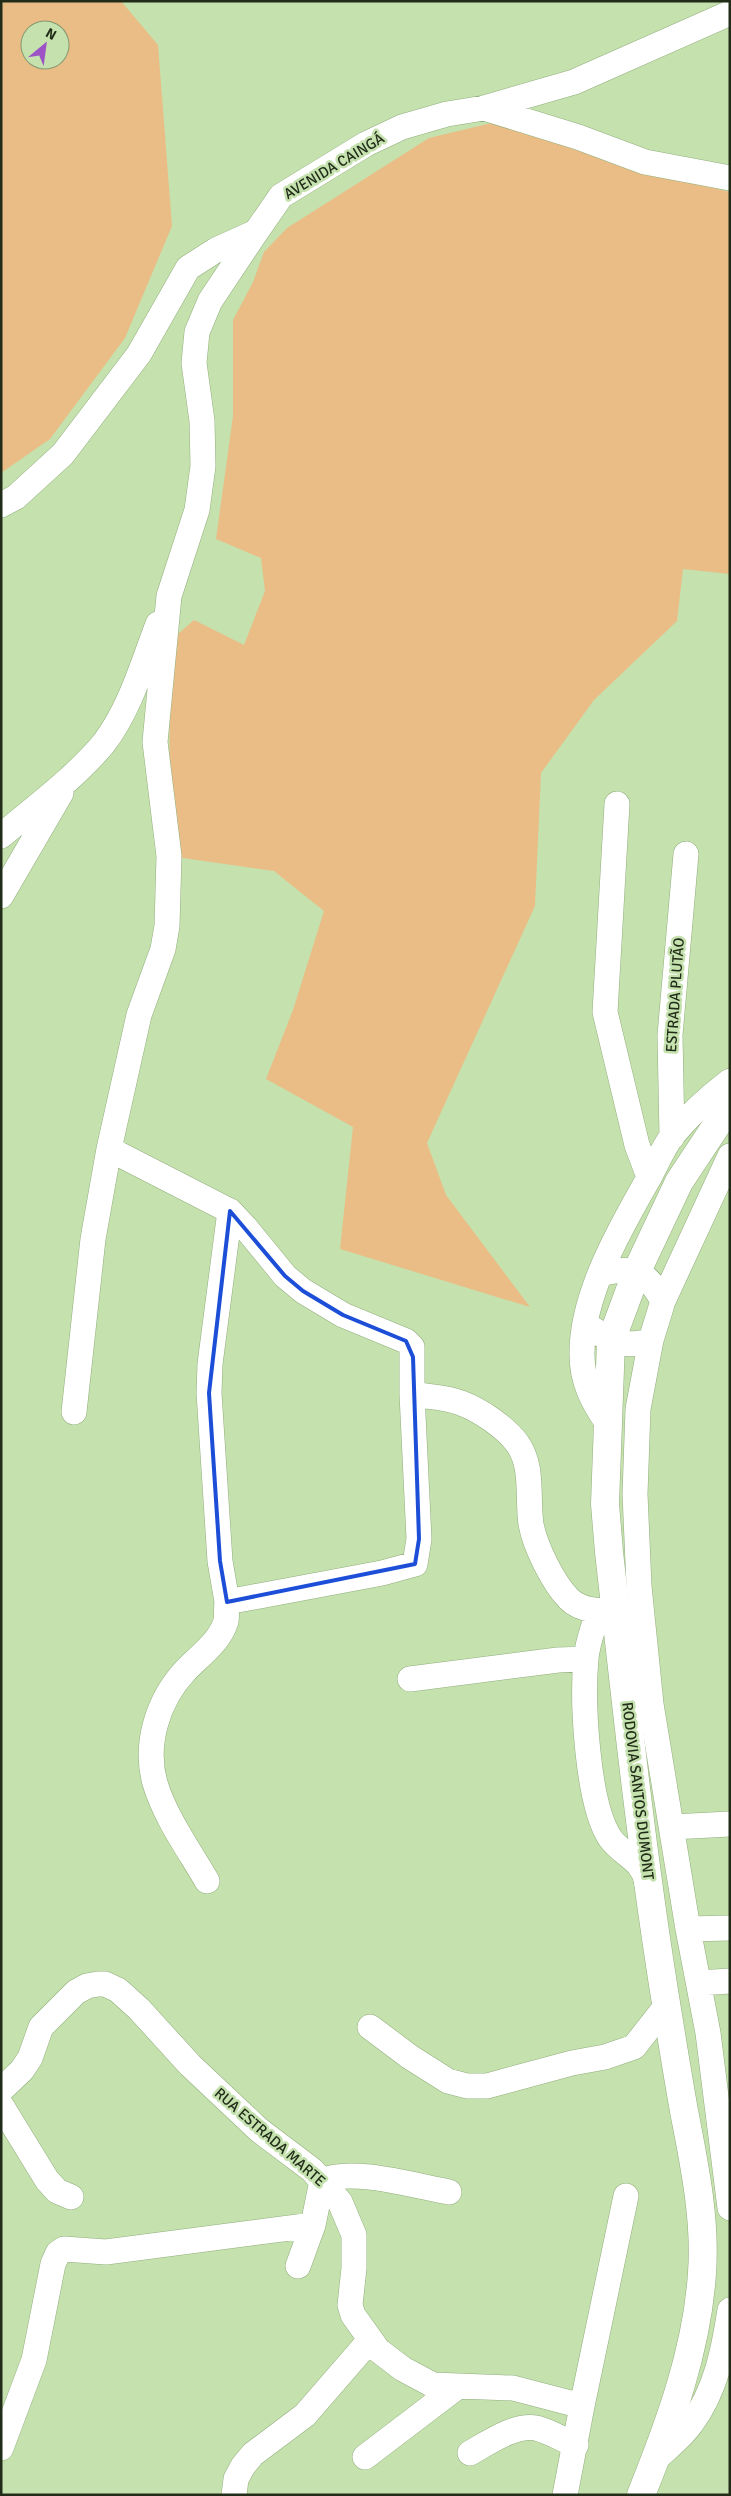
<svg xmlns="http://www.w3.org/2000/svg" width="731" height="2496" font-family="Signika,sans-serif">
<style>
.green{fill:#ebbd86;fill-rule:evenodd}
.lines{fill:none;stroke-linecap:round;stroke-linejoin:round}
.minor-casing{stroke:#92ae7c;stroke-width:26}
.highway-casing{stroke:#92ae7c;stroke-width:29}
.minor{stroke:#fff;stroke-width:25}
.highway{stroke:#fff;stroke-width:28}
.marked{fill:none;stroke:#1d4ed8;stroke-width:4;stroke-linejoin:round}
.labels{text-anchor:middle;stroke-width:5;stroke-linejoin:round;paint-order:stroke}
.street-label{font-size:15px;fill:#222d19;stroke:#c4e1ae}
</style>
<rect width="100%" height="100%" fill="#c4e1ae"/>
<path class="green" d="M1,1H121L158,45L172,226L125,338L50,439L1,473ZM30,30H60V60H30Z
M496,122L579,139L607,162L730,192V574L683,569L677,621L594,700L541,773L535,906L427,1143L446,1195L530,1307L340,1249L353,1127L266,1079L293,1010L324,911L274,871L169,856L170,641L194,620L244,645L265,591L261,558L216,539L233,416V320L253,282L264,252L287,228L429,138Z"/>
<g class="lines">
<g class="minor-casing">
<path id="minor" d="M484,108L578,137L645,162L730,178
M1,505L16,497L63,454L139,354L188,268L216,250L256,232L281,196L366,144L402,127L447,114L484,108L574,82L730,13
M617,804L605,1012L637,1145L649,1177
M1,836C35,807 75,778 104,743C130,709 143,663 158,624
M1,896L61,793
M672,1137L670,1035L686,854
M109,1149L139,1015L163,949L167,926L169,856L155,742L169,596L197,510L203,466L202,421L194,363L197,332L210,301L256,232
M730,1156L663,1301L651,1340L638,1409L635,1494L639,1586L651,1704L688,1929L708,2033L730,2208
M601,1274C634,1265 646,1271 663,1301
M595,1330C613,1345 630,1347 651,1340
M74,1412L93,1239L109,1149L230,1211L245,1227L285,1276L303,1291L343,1315L406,1341L412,1347V1394C428,1397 447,1397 461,1403C480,1410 505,1427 517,1443C534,1466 527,1498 531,1524C535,1546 553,1583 569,1599C581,1611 600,1611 616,1611
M608,1424C593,1402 582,1382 582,1355C581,1295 621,1227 650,1176C657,1163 663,1148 672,1136C689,1115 709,1097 730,1081
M227,1602L220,1561L209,1393L210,1364L230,1211
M598,1611C594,1627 587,1643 586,1659C582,1701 587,1803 610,1838C623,1856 643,1859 647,1883
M410,1679L558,1660L586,1659
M672,1827L730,1824
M207,1881C189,1850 165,1817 155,1783C144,1744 158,1700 185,1671C199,1656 220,1642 226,1621C227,1615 226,1608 227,1602L382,1573L415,1564L419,1539L412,1394
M688,1929L730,1928
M699,1983L730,1981
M370,2027L410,2057L448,2081L467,2086H487L572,2063L605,2057L634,2047L667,2005
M1,2090L22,2070L30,2058L41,2027L76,1992L87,1986L98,1984H105L118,1990L139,2009L190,2065L259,2130L312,2170L340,2202L354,2235V2268L350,2305L353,2315L378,2350L403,2369L433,2385L513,2388L582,2406L565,2495
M1,2105L47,2180L57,2191L71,2197
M298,2266L313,2225L322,2181C352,2167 415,2186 449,2192
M582,2406L626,2196
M1,2448L34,2360L53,2264L58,2253L64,2249L106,2252L313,2225
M470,2453C488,2443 515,2424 536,2428C549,2431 563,2440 576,2445
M365,2457L457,2387
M656,2459C667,2448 682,2437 691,2424C716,2391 724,2349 730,2310
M234,2495L236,2479L243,2466L253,2454L305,2415L370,2340"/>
</g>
<g class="highway-casing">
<path id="highway" d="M641,2495C670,2423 697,2350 702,2273C706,2219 694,2163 684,2111C676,2066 669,2022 662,1978C640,1837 625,1694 609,1552L605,1504L611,1341L637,1271L679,1182L730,1105"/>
</g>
<use href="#minor" class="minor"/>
<use href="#highway" class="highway"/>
</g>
<path class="marked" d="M230,1211L285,1276L303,1291L343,1315L406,1341L413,1357L419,1539L415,1564L227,1602L220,1561L209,1393Z"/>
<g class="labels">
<g class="street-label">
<text transform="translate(334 166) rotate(-31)" y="5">AVENIDA CAINGÁ</text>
<text transform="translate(675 995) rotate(-86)" y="5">ESTRADA PLUTÃO</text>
<text transform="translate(638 1791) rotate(83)" y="5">RODOVIA SANTOS DUMONT</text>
<text transform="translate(270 2137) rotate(41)" y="5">RUA ESTRADA MARTE</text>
</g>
</g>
<rect width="731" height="2496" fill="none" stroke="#222d19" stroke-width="5"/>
<g transform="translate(45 45) rotate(29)"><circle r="24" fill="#c4e1ae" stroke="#839972"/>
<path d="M0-4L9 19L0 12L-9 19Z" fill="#9d53c6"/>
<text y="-8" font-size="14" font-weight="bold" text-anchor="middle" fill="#222d19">N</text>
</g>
</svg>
